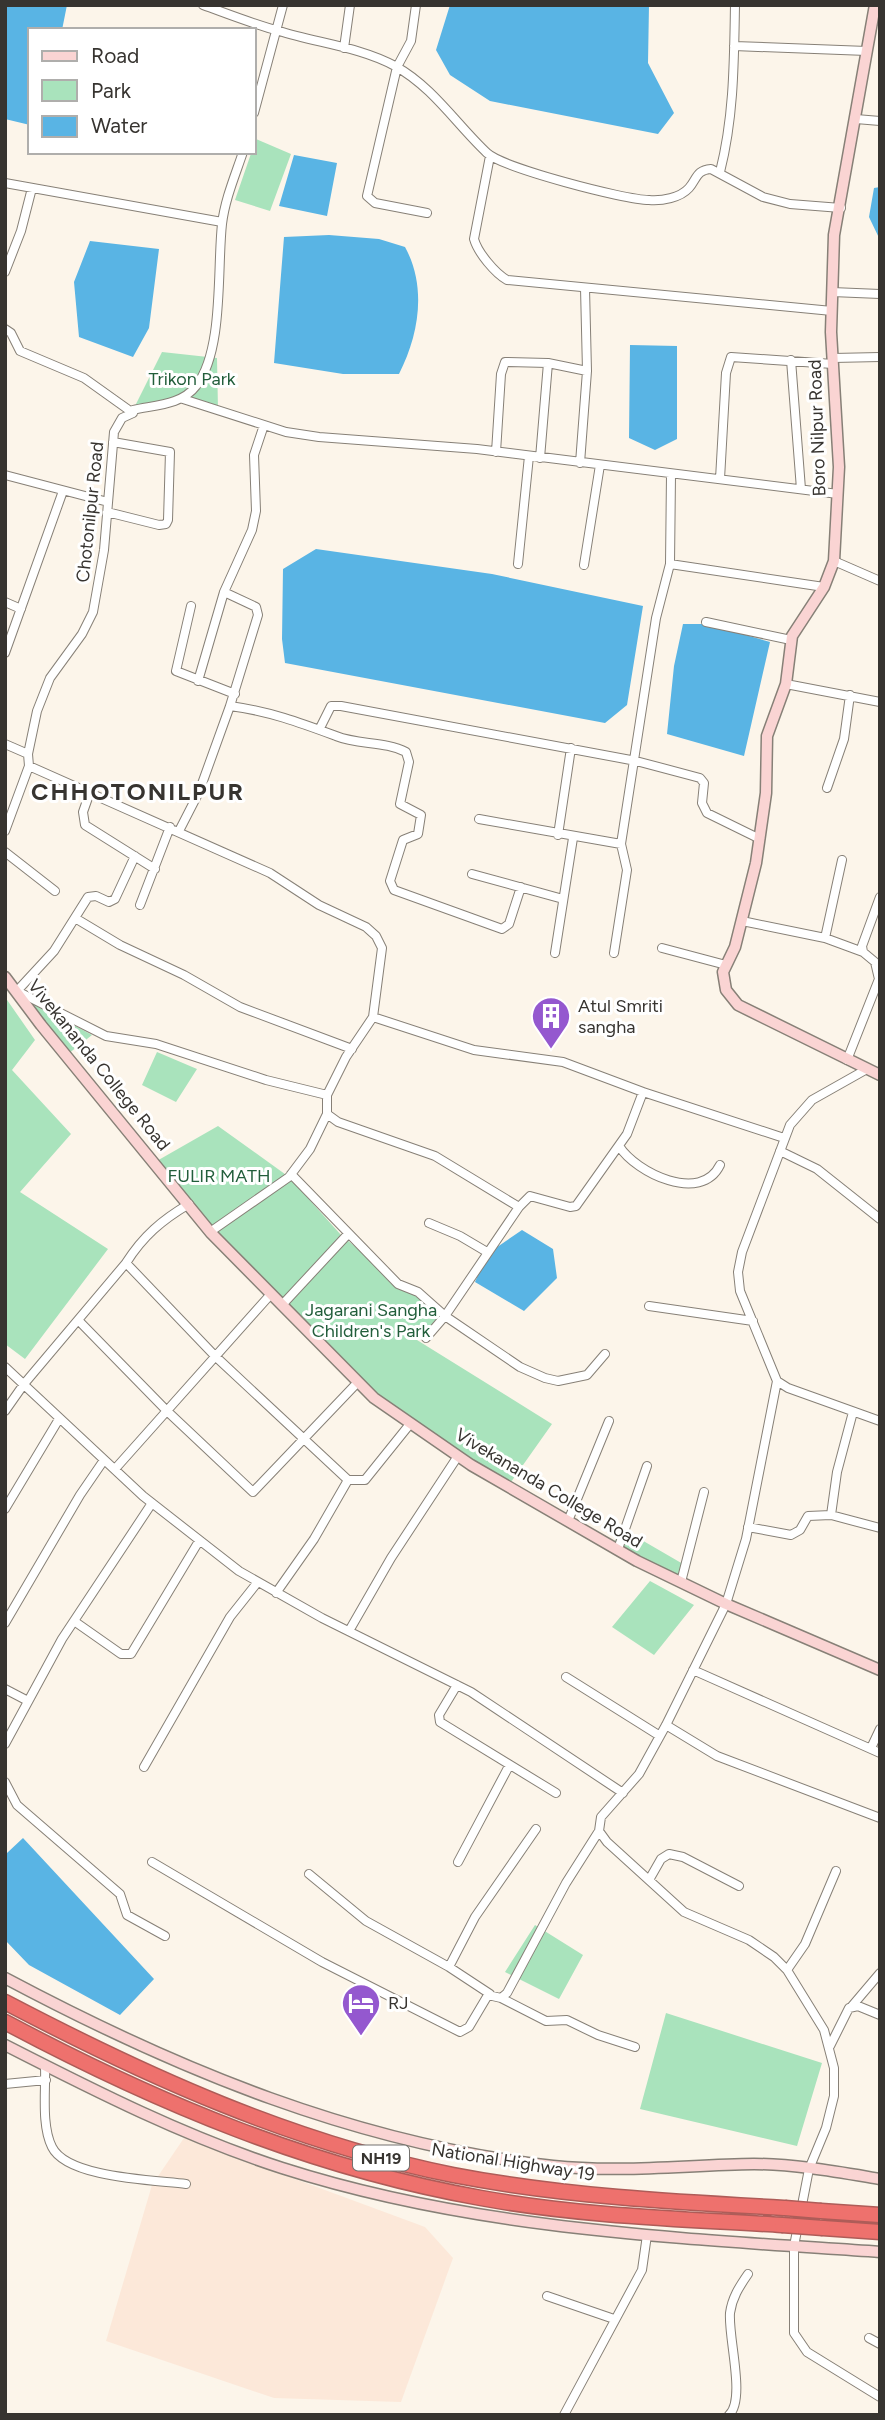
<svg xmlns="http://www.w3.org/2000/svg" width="885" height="2420" font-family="Figtree,sans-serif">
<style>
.industrial{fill:#fce8d9}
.green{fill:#a9e3bc}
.water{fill:#59b4e4}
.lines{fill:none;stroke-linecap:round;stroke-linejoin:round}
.street-casing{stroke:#878077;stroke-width:10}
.secondary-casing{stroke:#878077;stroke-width:13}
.highway-casing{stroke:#ae5c58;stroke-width:17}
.street{stroke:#fff;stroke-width:8}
.secondary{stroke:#fad4d3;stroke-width:10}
.highway{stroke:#ee716d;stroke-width:14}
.highway-bridge-casing{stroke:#ae5c58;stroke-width:17;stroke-linecap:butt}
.highway-bridge{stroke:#ee716d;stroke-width:14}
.labels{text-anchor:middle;stroke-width:6;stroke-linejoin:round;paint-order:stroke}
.shield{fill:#fff;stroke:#73716e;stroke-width:2}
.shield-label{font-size:16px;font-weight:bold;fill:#373430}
.park-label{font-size:18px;fill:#225e3b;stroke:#fff}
.street-label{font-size:18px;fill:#373430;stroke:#fff}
.poi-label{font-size:18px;fill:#373430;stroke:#fff;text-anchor:start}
.district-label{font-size:24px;font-weight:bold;letter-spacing:2px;fill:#373430;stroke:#fff}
</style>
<rect width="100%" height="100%" fill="#fcf5ea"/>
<path class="industrial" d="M184,2138L425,2227L453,2258L401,2402L274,2398L106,2341L152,2185Z"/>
<path class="green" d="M256,139L291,154L270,211L235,200Z
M162,352L217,358L218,410L177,400L133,410Z
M5,997L35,1040L12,1070L71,1134L20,1192L108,1249L25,1359L5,1344Z
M28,1000L92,1035L68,1054Z
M157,1052L197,1069L176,1102L142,1085Z
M218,1126L289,1177L341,1235L440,1316L417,1340L552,1424L511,1482L412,1423L369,1387L356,1371L278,1301L210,1232L155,1162Z
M621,1528L683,1564L679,1577L614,1543Z
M650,1581L694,1605L654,1655L612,1627Z
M535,1925L583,1955L559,1999L505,1972Z
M666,2013L822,2063L797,2146L640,2109Z"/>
<path class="water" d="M5,5H67L62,30H30V125L5,119Z
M450,5H649L648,63L674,113L658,134L490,101L450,75L436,50Z
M294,155L337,163L327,216L279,206Z
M880,187V240L869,217L874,188Z
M329,235L379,239L405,247C427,287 419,335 399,374H343L274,363L284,237Z
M90,241L159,249L149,328L133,357L79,337L74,282Z
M630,345L677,346V439L655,450L629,438Z
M316,549L492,574L643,606L627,705L605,723L285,663L282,639L283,569Z
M683,624H708L770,642L744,756L667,734L674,666Z
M522,1230L553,1249L557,1278L524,1311L475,1282L487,1254Z
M23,1838L154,1979L120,2015L29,1965L5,1940L7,1853Z"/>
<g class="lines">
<g class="street-casing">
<path id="street" d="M203,5C228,14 253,24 279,31C317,43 360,47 395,66C433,87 457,125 487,153C503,168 625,200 649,200C662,201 680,198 689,188C697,179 696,170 711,169L763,197L790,204L841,208
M416,5L411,41L397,67L367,196L375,203L427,213
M734,46L867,51
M344,48L350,5
M254,113L283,5
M856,119L880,121
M490,156L474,239C478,253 495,273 507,280L832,311
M720,172C734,117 734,62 735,5
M5,183L222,222
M5,272L21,231L32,188
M832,292L880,294
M5,329L11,333L20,351L84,378L133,413
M833,358L880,357
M791,360L801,489
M183,399L286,432L319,437L477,449L838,494
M496,452L501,374L505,362L548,363L587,371
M540,458L548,363
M580,463L587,371L585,288
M5,475L108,502
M720,479L726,373L731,357L833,364
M107,512L159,525L166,524L168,520L170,452L113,442
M834,561L880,581
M518,564L529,456
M670,564L824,587
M584,565L600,465
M224,592L256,607L258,615L230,706
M5,602L21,609
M191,606L176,671L235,694
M706,622L791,640
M5,653L63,491
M198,681L224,592L252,530L256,511L254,455L264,425
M786,684L880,702
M320,728L331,706H341L636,761L700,778L704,783L702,803L707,813L760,839
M5,744L28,754
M29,766L270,873L319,905L366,927L376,936L382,948L373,1017L346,1057L327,1095V1114L338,1122L435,1156L519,1207L445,1316L426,1338
M827,788L844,739L850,695
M90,792L83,812L85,825L155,869
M479,819L621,844L656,618L670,564L671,475
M5,831L29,766L28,754L37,711L50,678L82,634L93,612L104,550L114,432L122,418L133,413V410C154,405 182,405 196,386C224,351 217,268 222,224C225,199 235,176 243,152
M179,831L199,792L230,706C269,711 301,723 336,736C358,745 385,741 406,752L409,762L400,804L421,815L418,834L403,840L390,881L394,890L502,929L509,924L521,887
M558,835L571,748
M5,852L55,891
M135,856L115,899L109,902L96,896L88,897L54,951L17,991L106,1036L156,1044L266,1080L327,1095
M472,874L563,899
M140,905L170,827
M75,918L120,945L184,975L240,1007L352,1049
M742,921L825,938L863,952
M825,938L842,860
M662,948L726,965
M555,953L573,838
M614,953L627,870L621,844
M373,1017L474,1050L563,1062L643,1092L784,1138
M847,1060L879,979L875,962L863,952L862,946L880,897
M867,1069L812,1100L790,1125L742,1252L738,1272L740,1291L777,1381L746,1539L726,1604L666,1725L639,1774L601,1817L599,1831L607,1842L684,1912L749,1940L774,1957L787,1970L824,2030L834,2068V2096L826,2128L809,2169L794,2246V2333L807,2352L880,2397
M619,1146C636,1173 701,1204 720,1165
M780,1151L817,1169L880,1219
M291,1174L398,1284L418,1292L445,1316L520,1367L545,1378L558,1381L587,1375L605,1354
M519,1207L530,1196L570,1207L576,1206L627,1134L643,1092
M429,1223L460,1236L487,1252
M210,1232L289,1177L310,1149L327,1114
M126,1263L215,1356L348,1480H365L410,1424
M282,1305L348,1234
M649,1306L753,1321
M79,1321L167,1411L253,1492L358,1382
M5,1367L143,1496L239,1571L322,1618L471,1692L623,1793
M777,1381L788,1388L880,1421
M5,1411L24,1384L126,1263C143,1236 162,1220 189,1204
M115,1469L271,1294
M5,1509L59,1419
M831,1515L837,1472L853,1412
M568,1521L609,1421
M748,1527L791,1535L800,1530L808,1516L831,1515L880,1528
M618,1549L647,1466
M681,1582L704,1492
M276,1593L314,1539L348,1480
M74,1621L121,1654H131L199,1541
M5,1623L80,1495L104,1460
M349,1631L391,1558L458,1456
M693,1670L880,1753
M566,1677L660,1736
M457,1685L439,1715L440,1722L556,1793
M5,1689L28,1701
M666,1725L717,1756L880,1818
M5,1744L62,1639L152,1503
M871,1748L880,1729
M144,1767L230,1617L257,1583
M5,1782L17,1805L120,1894L127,1915L165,1936
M152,1862L322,1962L460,2032L469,2027L488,1995L501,1998L507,1993L566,1883L599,1831
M458,1862L509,1766
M309,1874L366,1921L449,1967L490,1994
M649,1880L661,1859L669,1854L683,1857L739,1886
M449,1967L475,1917L536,1829
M787,1970L805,1944L836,1871
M501,1998L546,2021L567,2020L598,2035L635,2047
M852,2006L880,1973
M830,2046L849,2008L858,2006L880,2015
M45,2066C46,2090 41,2125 52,2147C67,2178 154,2180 186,2184
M5,2084L46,2080
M547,2296L614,2319
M869,2338L880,2344
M564,2415L642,2270L647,2235
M729,2415C746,2399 728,2338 730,2313C732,2298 739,2287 748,2274"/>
</g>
<g class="secondary-casing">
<path id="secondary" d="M875,5L834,235L831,332L839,467L834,561L824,587L792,636L786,684L767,736L766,793L756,863L735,947L723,972L726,990L738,1005L880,1075
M5,977L41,1025L211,1233L374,1398L471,1465L637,1561L726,1604L880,1670
M5,1978C178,2070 357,2144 553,2166C620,2173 686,2165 754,2164C795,2164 838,2172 880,2179
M5,2045C95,2091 186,2137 282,2168C475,2230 679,2238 880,2252"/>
</g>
<g class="highway-casing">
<path id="highway" d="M5,2002C148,2077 294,2143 453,2175C562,2196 674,2202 785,2208
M5,2022C157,2103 312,2168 481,2198C580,2216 682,2219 782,2225
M821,2211L880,2215
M823,2228L880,2232"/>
</g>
<use href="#street" class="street"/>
<use href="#secondary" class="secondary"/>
<use href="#highway" class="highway"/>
<g class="highway-bridge-casing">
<path id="highway-bridge" d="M785,2208L821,2211
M782,2225L823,2228"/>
</g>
<use href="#highway-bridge" class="highway-bridge"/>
</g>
<defs>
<g id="building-pin" transform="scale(2.0125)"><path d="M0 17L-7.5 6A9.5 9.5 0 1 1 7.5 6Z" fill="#9458cf" stroke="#fff"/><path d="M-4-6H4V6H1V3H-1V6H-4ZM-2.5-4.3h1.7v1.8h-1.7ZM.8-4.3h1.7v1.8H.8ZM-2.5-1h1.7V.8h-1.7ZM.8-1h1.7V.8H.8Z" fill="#fff"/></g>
<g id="hotel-pin" transform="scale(2.0125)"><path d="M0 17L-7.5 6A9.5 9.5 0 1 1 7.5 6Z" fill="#9458cf" stroke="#fff"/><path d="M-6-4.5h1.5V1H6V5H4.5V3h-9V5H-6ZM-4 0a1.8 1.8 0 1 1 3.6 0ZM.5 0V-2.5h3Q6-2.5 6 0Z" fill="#fff"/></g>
</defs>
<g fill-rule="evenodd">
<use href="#building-pin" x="551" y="1016"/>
<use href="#hotel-pin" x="361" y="2003"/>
</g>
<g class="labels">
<rect class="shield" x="353" y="2145.5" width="56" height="25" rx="5"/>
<g class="shield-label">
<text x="381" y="2164">NH19</text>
</g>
<g class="park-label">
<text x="192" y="385">Trikon Park</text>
<text x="219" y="1182">FULIR MATH</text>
<text x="371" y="1316">Jagarani Sangha<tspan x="371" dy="21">Children's Park</tspan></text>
</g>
<g class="street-label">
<text transform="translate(817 428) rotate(-92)" y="6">Boro Nilpur Road</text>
<text transform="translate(90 512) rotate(-84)" y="6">Chotonilpur Road</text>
<text transform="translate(99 1065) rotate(51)" y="6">Vivekananda College Road</text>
<text transform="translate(549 1488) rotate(31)" y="6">Vivekananda College Road</text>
<text transform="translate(513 2162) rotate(9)" y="6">National Highway 19</text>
</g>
<g class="poi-label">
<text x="578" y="1012">Atul Smriti<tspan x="578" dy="21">sangha</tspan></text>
<text x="388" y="2009">RJ</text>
</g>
<g class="district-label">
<text x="138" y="800">CHHOTONILPUR</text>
</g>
</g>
<rect width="885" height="2420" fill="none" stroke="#373430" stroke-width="14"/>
<rect x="28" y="28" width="228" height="126" fill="#ffffff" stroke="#afaeac" stroke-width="2"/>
<rect x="42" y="51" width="35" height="10" fill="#fad4d3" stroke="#afaeac" stroke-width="2"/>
<text x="91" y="63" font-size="21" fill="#373430">Road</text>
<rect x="42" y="80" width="35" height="21" fill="#a9e3bc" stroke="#afaeac" stroke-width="2"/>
<text x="91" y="98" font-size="21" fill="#373430">Park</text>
<rect x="42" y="116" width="35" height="21" fill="#59b4e4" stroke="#afaeac" stroke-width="2"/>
<text x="91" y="133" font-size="21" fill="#373430">Water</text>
</svg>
